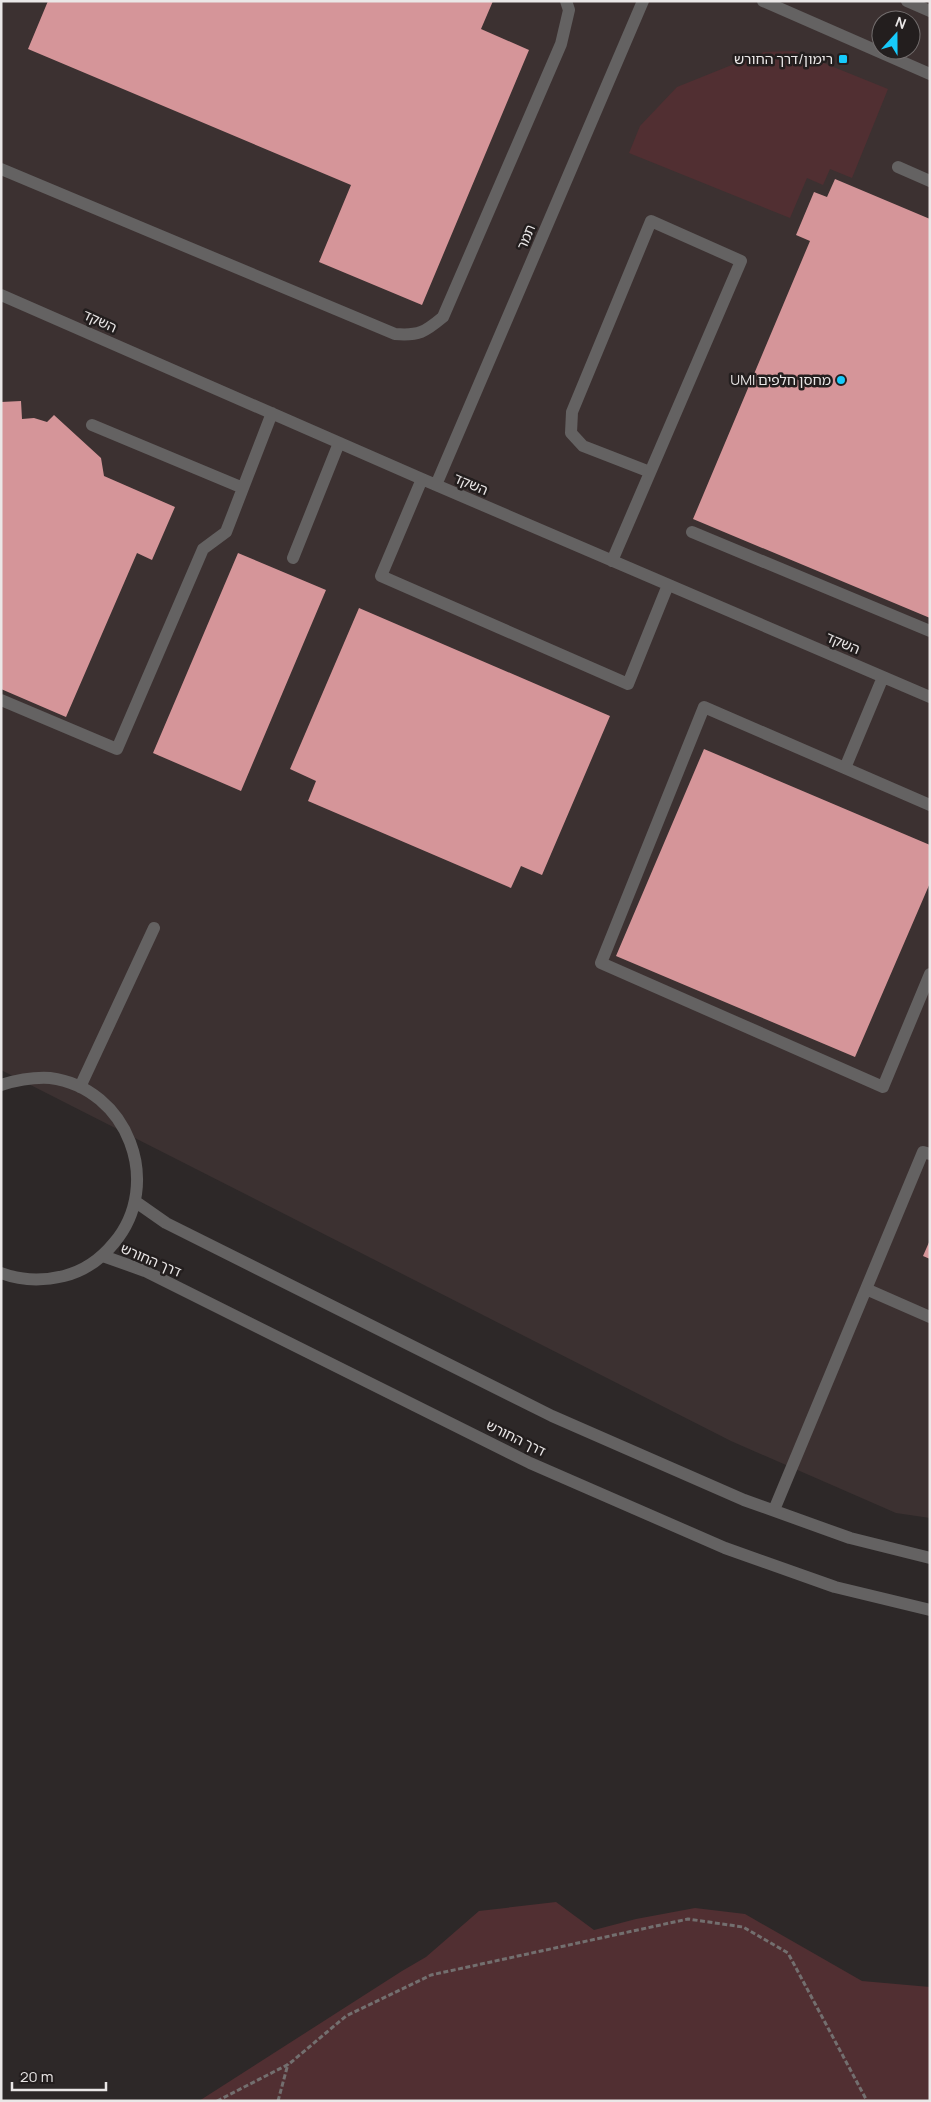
<svg xmlns="http://www.w3.org/2000/svg" width="931" height="2102" font-family="Manrope,'Noto Sans Hebrew',sans-serif">
<style>
.built{fill:#3c3131;fill-rule:evenodd}
.green{fill:#512f32}
.building{fill:#d59599}
.lines{fill:none;stroke-linecap:round;stroke-linejoin:round}
.path{stroke:#736f6f;stroke-width:3;stroke-dasharray:5 2.5;stroke-linecap:butt}
.minor{stroke:#646262;stroke-width:12}
.poi-dot{fill:#17cafb;stroke:#231e1e;stroke-width:2}
.labels{text-anchor:middle;stroke-width:5;stroke-linejoin:round;paint-order:stroke}
.poi-label{font-size:14px;fill:#eae7e7;stroke:#231e1e;text-anchor:end}
.street-label{font-size:14px;fill:#eae7e7;stroke:#231e1e}
</style>
<rect width="100%" height="100%" fill="#2d2828"/>
<path class="built" d="M1,1H930V1518L896,1513L731,1441L1,1070ZM881,20H911V50H881Z"/>
<path class="green" d="M794,51L888,89L852,178L830,169L823,185L807,178L790,218L629,153L640,126L677,87L764,52Z
M556,1902L594,1930L636,1919L695,1908L745,1914L862,1981L930,1987V2101H199L402,1971L426,1957L479,1911Z"/>
<path class="building" d="M48,1H493L481,29L529,50L422,305L319,262L351,185L28,49Z
M835,179L930,219V618L693,519L810,241L796,235L814,192L827,197Z
M21,401L22,419L34,418L47,422L54,415L101,458L104,476L175,507L152,560L137,553L66,717L1,689V402Z
M238,553L326,590L241,791L153,753Z
M359,608L610,716L542,875L521,866L511,888L308,801L316,781L290,769Z
M704,749L930,845V883L855,1057L616,956Z
M930,1240V1259L923,1256Z"/>
<g class="lines">
<path class="path" d="M217,2101L289,2064L346,2016L431,1975L688,1919L743,1927L788,1953L867,2101
M278,2101L288,2064"/>
<path class="minor" d="M763,1L930,74
M907,1L930,11
M898,167L930,181
M1,169L395,334C419,336 425,332 443,317L561,44L569,10L566,1
M1,295L422,479L930,697
M92,425L243,488
M422,479L381,576L628,684L668,585
M436,485L643,1
M692,532L930,631
M293,558L339,443
M612,561L741,261L651,221L572,412L571,433L583,446L650,472
M1,700L117,749L203,549L226,532L272,413
M845,768L883,677
M930,805L704,707L601,963L883,1087L930,974
M1,1085C17,1080 33,1077 50,1078C128,1088 164,1184 114,1243C101,1259 84,1271 64,1276C43,1281 22,1281 1,1273
M80,1087L154,928
M136,1202L166,1223L552,1416L744,1500L850,1538L930,1558
M103,1256L145,1271L530,1463L725,1548L835,1587L930,1610
M866,1289L930,1317
M774,1510L923,1152L930,1154"/>
</g>
<g class="poi-dot">
<rect x="838" y="54" width="10" height="10" rx="2.5"/>
<circle cx="841" cy="380" r="5"/>
</g>
<g class="labels">
<g class="poi-label">
<text x="833" y="64">רימון/דרך החורש</text>
<text x="831" y="385">UMI מחסן חלפים</text>
</g>
<g class="street-label">
<text transform="translate(526 237) rotate(-67)" y="5">תמר</text>
<text transform="translate(100 321) rotate(24)" y="5">השקד</text>
<text transform="translate(471 484) rotate(23)" y="5">השקד</text>
<text transform="translate(843 643) rotate(23)" y="5">השקד</text>
<text transform="translate(151 1260) rotate(23)" y="5">דרך החורש</text>
<text transform="translate(516 1438) rotate(26)" y="5">דרך החורש</text>
</g>
</g>
<rect width="931" height="2102" fill="none" stroke="#eae7e7" stroke-width="5"/>
<g transform="translate(896 35) rotate(21)"><circle r="24" fill="#231e1e" stroke="#736e6e"/>
<path d="M0-4L9 19L0 12L-9 19Z" fill="#17cafb"/>
<text y="-8" font-size="14" font-weight="bold" text-anchor="middle" fill="#eae7e7">N</text>
</g>
<path d="M12 2082v8h94v-8" fill="none" stroke="#eae7e7" stroke-width="2.5"/>
<text x="20" y="2082" font-size="15" fill="#eae7e7" stroke="#231e1e" stroke-width="4" paint-order="stroke">20 m</text>
</svg>
